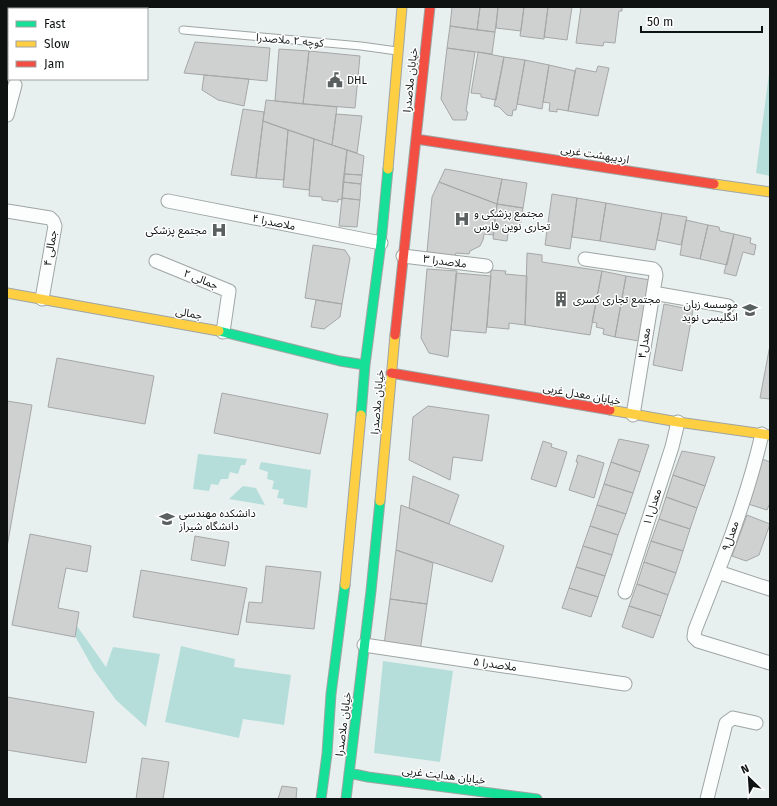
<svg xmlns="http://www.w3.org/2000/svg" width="777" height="806" font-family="'Fira Sans','Noto Sans Arabic',sans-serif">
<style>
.green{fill:#b5deda}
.building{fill:#cfd0d0;stroke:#a6a7a7}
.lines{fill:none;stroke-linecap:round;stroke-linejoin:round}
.lane-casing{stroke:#9ea5a4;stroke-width:9}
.street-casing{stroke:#9ea5a4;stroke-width:15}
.fast-casing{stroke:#9ea5a4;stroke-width:11}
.slow-casing{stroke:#9ea5a4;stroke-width:11}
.jam-casing{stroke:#9ea5a4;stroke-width:11}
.lane{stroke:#fcfdfd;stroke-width:7}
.street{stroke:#fcfdfd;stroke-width:13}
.fast{stroke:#16e098;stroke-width:9}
.slow{stroke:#ffcf43;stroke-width:9}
.jam{stroke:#f24e42;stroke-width:9}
.labels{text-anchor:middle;stroke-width:3;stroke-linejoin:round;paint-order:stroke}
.street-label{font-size:11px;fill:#0e1312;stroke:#fff}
.poi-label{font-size:11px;fill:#0e1312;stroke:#fff;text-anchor:start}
</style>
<rect width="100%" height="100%" fill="#e8f0ef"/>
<path class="green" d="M770,66V176L756,173Z
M198,454L247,459L245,465H241L238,474L230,472L228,479H221L218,485L211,484L209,491L193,489Z
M261,462L311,470L307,508L283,504L284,499L277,498L279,490L272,489L274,481L267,479L268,472L259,469Z
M243,486L256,488L265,505L229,499Z
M77,626L106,667L113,647L160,654L146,727L116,700L94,670L75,636Z
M181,646L235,659L234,667L291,675L284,725L243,719L239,738L165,722Z
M383,661L453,671L440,762L374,753Z"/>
<path class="building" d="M36,7H148L147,14V9H36Z
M452,7H480L477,30L450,26Z
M480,7H498L495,32L477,30Z
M498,7H524L521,31L496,28Z
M524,7H548L544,39L520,36Z
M548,7H572L567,40L544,37Z
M581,7H622V11H619L615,43L604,42L603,46L576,43Z
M450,26L495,32L492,54L447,48Z
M195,42L270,48L267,81L184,73Z
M447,48L475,52L466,111L468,112L466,120H453L441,99Z
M279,49L309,51L303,104L275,101Z
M309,51L360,56L355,108L303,104Z
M478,52L504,57L496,100L481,97V94L471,93Z
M504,57L525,60L516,110H513L512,116L507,115L499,107L494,106Z
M525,60L549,65L542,109L517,104Z
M549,65L575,71L568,111L557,109V112L549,111L550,103L543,102Z
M598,66L609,68L598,116L568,111L576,68L596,72Z
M204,75L249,79L244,106L218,100L202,90Z
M266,100L337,107L332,145L263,121Z
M243,109L264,112L256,178L231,175Z
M336,114L362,116L357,153L332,145Z
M263,121L288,130L284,180L256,178Z
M288,130L314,139L309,190L283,187Z
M314,139L347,150L342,200L338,199V202L322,200V197L309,196Z
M347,150L364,156L362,175L344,174Z
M445,169L502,179L497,204L439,182Z
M344,174L362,175L361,184L343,182Z
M502,179L527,183L523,208L497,204Z
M343,182L361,184L360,200L342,198Z
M439,182L497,204L493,235L484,234L483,240L480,246L470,251L469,254L456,253L455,256L427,252L432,197Z
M552,194L577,198L570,249L545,245Z
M342,198L360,200L357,227L339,226Z
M577,198L606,203L600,241L572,237Z
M606,203L662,213L655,250L600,241Z
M497,204L523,208L520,228L509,226L507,241L493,239Z
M662,213L687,217L681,245L657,240Z
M686,220L708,225L700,259L680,255Z
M708,225L719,227L720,231L734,234L727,265L700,259Z
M734,234L751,238L750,243L756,245L754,255L743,252L736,276L724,273Z
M313,245L345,250L350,258L342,304L305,298Z
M527,253L542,255V262L602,271L590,335L525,325Z
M427,269L457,271L448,357L429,353L421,338Z
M491,270L506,271L505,274L527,276L525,325L509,323V329L487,327Z
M602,271L626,276L615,337L603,334L604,329L596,327L597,323L592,322Z
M456,273L491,276L486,333L451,330Z
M626,276L650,280L639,341L615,337Z
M316,300L342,304L340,317L324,329L311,327Z
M664,304L693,310L682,371L653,365Z
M770,345V399L760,398Z
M57,358L154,376L145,424L48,407Z
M222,393L328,414L320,454L214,433Z
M7,401L32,405L7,547Z
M428,406L489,415L482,461L453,457L450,480L409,460L413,417Z
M619,439L649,445L640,472L611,462Z
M543,441L552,444L551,447L567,452L556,487L531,479Z
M682,451L715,457L705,486L673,475Z
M578,455L604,463L594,498L569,490L578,462H576Z
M762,459L770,462V503L767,510L748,504Z
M611,462L640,472L633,493L604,484Z
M673,475L705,486L697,508L666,497Z
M413,476L459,495L449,524L409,508Z
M604,484L633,493L626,514L597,505Z
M666,497L697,508L690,529L659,519Z
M401,505L504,546L492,582L396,550Z
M597,505L626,514L618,535L590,526Z
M747,515L770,524L759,555L746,561L732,556Z
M659,519L690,529L683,551L651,541Z
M590,526L618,535L612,555L583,546Z
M30,534L91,546L87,572L66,568L58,608L79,612L75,637L12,625Z
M195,536L229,542L225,566L191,560Z
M651,541L683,551L676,573L644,562Z
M583,546L612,555L605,576L576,567Z
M396,550L433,563L427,604L390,599Z
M644,562L676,573L668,595L637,584Z
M266,566L321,572L314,629L246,622L249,602L262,603Z
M576,567L605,576L598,597L569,588Z
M141,570L247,588L238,635L133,617Z
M637,584L668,595L661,616L629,606Z
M569,588L598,597L591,617L562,608Z
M390,599L427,604L420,651L384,645Z
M629,606L661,616L653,638L622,627Z
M7,697L94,712L86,763L7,750Z
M142,758L169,762L163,799H136Z
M282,786L297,788L296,799H278Z"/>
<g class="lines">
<g class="lane-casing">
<path id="lane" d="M183,30L361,46L397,51"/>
</g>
<g class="street-casing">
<path id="street" d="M7,115L15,85
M168,201L381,243
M7,211L50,218L53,221L55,226L42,299
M403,256L486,266
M585,259L653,269L655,271L656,275L633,415
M156,261L229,291L223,332
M653,293L728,306
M762,434C747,500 720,567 695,630L694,637L698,641L770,663
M718,572L770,589
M625,592L672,447L678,422
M364,645L625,684
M707,799L726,723L733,718L756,723"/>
</g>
<g class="fast-casing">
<path id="fast" d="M219,331L340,361L365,365
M361,415L365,365L381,243L388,169
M349,773L368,777L537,799
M321,799L327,754L331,694L345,585
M346,799L371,591L380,501"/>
</g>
<g class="slow-casing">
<path id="slow" d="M388,169L402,7
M714,184L770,192
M7,293L219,331
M610,410L678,422L770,435
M380,501L395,335
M345,585L361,415"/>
</g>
<g class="jam-casing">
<path id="jam" d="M416,139L714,184
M395,335L430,7
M391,373L610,410"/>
</g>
<use href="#lane" class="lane"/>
<use href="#street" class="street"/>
<use href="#fast" class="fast"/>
<use href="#slow" class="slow"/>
<use href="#jam" class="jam"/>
</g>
<defs>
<g id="civic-bare" transform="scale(1.2)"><path d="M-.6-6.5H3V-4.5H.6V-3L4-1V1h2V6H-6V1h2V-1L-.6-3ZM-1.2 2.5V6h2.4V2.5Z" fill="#5a605f" stroke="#fff" stroke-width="2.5" paint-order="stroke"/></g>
<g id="hospital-bare" transform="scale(1.2)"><path d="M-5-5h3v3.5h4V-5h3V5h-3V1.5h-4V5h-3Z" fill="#5a605f" stroke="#fff" stroke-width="2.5" paint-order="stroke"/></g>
<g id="building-bare" transform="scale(1.2)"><path d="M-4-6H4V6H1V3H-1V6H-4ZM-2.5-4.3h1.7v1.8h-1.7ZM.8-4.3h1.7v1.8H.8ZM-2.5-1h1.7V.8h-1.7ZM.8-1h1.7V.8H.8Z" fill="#5a605f" stroke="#fff" stroke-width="2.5" paint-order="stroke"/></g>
<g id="school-bare" transform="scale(1.2)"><path d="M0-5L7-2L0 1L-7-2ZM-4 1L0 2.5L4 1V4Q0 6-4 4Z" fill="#5a605f" stroke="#fff" stroke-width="2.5" paint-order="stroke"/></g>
<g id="university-bare" transform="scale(1.2)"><path d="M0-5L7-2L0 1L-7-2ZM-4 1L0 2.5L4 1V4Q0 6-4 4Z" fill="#5a605f" stroke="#fff" stroke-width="2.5" paint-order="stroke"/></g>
</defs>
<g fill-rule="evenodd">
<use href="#civic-bare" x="335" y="80"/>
<use href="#hospital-bare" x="462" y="219"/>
<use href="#hospital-bare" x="219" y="230"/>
<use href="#building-bare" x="561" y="299"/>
<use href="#school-bare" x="750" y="310"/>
<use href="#university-bare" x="167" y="519"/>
</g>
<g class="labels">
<g class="street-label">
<text transform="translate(290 40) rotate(5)" y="4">کوچه ۲ ملاصدرا</text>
<text transform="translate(410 80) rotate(-84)" y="4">خیابان ملاصدرا</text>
<text transform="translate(595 154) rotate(9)" y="4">اردیبهشت غربی</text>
<text transform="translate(274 222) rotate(11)" y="4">۴ ملاصدرا</text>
<text transform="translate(50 248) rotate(-81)" y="4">۴ جمالی</text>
<text transform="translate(445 261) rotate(7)" y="4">۳ ملاصدرا</text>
<text transform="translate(201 279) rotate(22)" y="4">۲ جمالی</text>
<text transform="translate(189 313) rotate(10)" y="4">جمالی</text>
<text transform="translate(644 343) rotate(-81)" y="4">معدل۴</text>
<text transform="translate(582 394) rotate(10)" y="4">خیابان معدل غربی</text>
<text transform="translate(377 402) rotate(-85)" y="4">خیابان ملاصدرا</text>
<text transform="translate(652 507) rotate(-72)" y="4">معدل۱۱</text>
<text transform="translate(730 536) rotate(-71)" y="4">معدل۹</text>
<text transform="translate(495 664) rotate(8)" y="4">۵ ملاصدرا</text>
<text transform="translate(343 724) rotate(-83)" y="4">خیابان ملاصدرا</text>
<text transform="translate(444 775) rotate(7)" y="4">خیابان هدایت غربی</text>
</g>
<g class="poi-label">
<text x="347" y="84">DHL</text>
<text x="474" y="217">مجتمع پزشکی و<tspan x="474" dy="13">تجاری نوین فارس</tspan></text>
<text x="207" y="234" text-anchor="end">مجتمع پزشکی</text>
<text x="573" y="303">مجتمع تجاری کسری</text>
<text x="738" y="308" text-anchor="end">موسسه زبان<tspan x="738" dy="13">انگلیسی نوید</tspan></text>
<text x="179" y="517">دانشکده مهندسی<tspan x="179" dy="13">دانشگاه شیراز</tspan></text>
</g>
</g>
<rect width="777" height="806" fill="none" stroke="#0e1312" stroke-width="16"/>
<rect x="8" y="8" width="140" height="72" fill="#ffffff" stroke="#9fa1a0"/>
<rect x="16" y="21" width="20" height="6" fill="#16e098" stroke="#9fa1a0"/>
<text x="44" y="28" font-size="12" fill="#0e1312">Fast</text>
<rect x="16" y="41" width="20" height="6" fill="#ffcf43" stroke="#9fa1a0"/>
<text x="44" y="48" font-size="12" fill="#0e1312">Slow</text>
<rect x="16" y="61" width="20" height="6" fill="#f24e42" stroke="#9fa1a0"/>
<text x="44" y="68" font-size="12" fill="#0e1312">Jam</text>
<g transform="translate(749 778) rotate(335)" stroke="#ffffff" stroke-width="3" paint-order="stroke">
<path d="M0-3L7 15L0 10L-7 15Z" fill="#0e1312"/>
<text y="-6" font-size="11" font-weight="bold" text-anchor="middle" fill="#0e1312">N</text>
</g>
<path d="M641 26v6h121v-6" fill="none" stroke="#0e1312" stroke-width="2"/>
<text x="647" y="26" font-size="12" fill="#0e1312" stroke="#ffffff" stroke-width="3" paint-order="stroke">50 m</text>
</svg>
